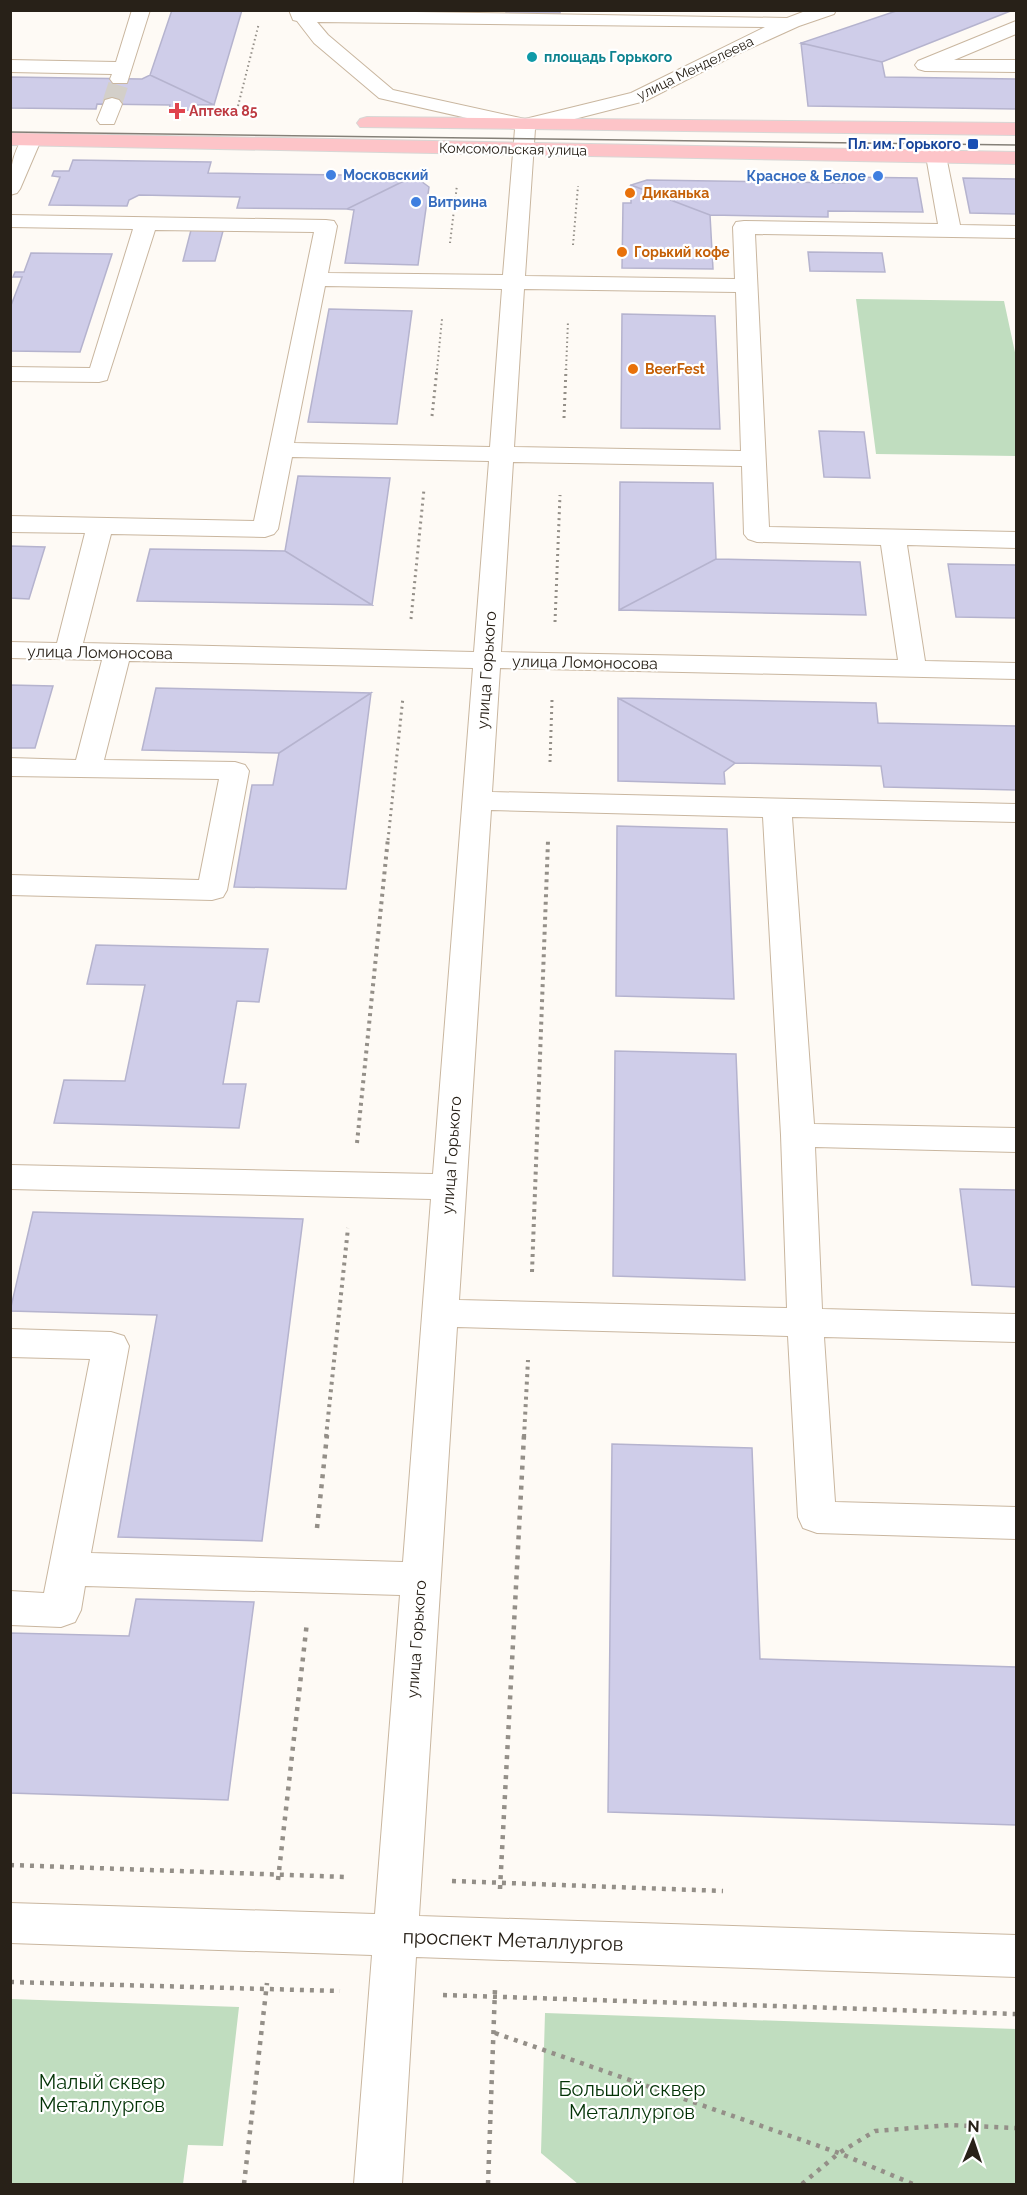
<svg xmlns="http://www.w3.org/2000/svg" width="1027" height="2195" font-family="Raleway,sans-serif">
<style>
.green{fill:#c0ddbf}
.building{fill:#cfcde9;stroke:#b5b3ce;stroke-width:1.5}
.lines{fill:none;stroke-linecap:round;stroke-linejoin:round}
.minor-tunnel{stroke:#d3cfc9;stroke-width:20;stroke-dasharray:20 10;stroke-linecap:butt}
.minor-casing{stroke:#c9b69f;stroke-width:2}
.major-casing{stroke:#d8d7d5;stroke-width:2}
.path-far3{stroke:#948f88;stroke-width:2;stroke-dasharray:1.5 3;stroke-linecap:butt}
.path-far2{stroke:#948f88;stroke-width:3;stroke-dasharray:2 4;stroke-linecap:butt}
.path-far1{stroke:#948f88;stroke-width:4;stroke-dasharray:3 4.5;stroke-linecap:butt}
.path{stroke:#948f88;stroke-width:4.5;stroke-dasharray:4 6;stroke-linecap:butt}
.minor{fill:#fff;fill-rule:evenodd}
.major{fill:#fdc4c8;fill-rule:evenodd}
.tram{stroke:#858078;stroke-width:1.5}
.culture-dot{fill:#0f9aa8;stroke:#fff;stroke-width:2}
.health-dot{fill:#e0444e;stroke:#fff;stroke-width:2}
.transit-dot{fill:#1a4fb4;stroke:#fff;stroke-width:2}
.shop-dot{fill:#3f7fe0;stroke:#fff;stroke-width:2}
.food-dot{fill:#e8710a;stroke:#fff;stroke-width:2}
.labels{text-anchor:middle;stroke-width:4.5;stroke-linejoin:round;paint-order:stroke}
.far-culture-label{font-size:14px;font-weight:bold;fill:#0d838f;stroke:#fff;text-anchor:start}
.far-street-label{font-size:14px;fill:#282118;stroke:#fff}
.far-health-label{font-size:14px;font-weight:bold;fill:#be3a42;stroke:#fff;text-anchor:start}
.far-transit-label{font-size:14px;font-weight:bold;fill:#164399;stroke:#fff;text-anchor:end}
.far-shop-label{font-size:14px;font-weight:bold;fill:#366cbe;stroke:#fff;text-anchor:start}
.far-food-label{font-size:14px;font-weight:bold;fill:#c56008;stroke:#fff;text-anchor:start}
.street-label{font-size:16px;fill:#282118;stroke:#fff}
.near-street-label{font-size:20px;fill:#282118;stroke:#fff}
.near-park-label{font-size:20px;fill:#033306;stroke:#fff}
</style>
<rect width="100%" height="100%" fill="#fefaf5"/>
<path class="green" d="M856,299L1004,301L1016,357V456L876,454Z
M11,1999L239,2007L223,2146L188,2145L183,2184H11Z
M545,2013L1016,2029V2184H578L541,2153Z"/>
<path class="building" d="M172,10H242L214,105L150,75Z
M506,10H560V13H506Z
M899,10H1013L882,62L801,43Z
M801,43L882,62L885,77L1016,79V109L808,106Z
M150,75L214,105H193L191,110L177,111L169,110L170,105L97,104L96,109L10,108V77L142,79Z
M73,160L211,162L208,173L414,176L347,209L237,208L240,197L139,195L129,200L127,206L49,205L60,177L52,176L54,171H69Z
M414,176L429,187L418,265L345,263L354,210L347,209Z
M847,177L917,178L923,212L828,211V217L710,215L631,185L647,180L848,183Z
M963,178L1016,179V214L970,213Z
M631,185L710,215L713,269L622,268L623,203H631Z
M191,230L223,231L215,261H183Z
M808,252L882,253L885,272L810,271Z
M31,253L112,254L80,352L10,351V308L22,277H13L15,272H24Z
M329,309L412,311L397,424L308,422Z
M622,314L715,316L720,429L621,428Z
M819,431L864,432L870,478L824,477Z
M298,476L390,478L372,605L285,551Z
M620,482L713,483L716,559L619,610Z
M10,546L45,547L29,599L10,598Z
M150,549L285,551L372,605L137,601Z
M716,559L860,562L866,615L619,610Z
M948,564L1016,565V618L956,617Z
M10,685L53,686L35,748H10Z
M156,688L371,693L279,753L142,750Z
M371,693L346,889L234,887L252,785H273L279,753Z
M618,698L735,763L724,772L725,784L618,781Z
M618,698L876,703L878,723L1016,726V790L884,787L881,766L735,763Z
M617,826L727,829L734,999L616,996Z
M96,945L268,949L259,1002L237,1001L223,1084H246L239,1128L54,1123L64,1080L125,1081L145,985L87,984Z
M615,1051L736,1054L745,1280L613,1276Z
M960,1189L1016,1190V1287L972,1285Z
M33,1212L303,1219L262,1541L118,1537L157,1315L10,1311Z
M612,1444L752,1448L760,1659L1016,1667V1825L608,1812Z
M136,1599L254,1602L228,1800L10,1793V1633L129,1636Z"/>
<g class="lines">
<path class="minor-tunnel" d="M112,104L120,79"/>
<g class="minor-casing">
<path id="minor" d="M132,10H150L127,83H113L110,79L112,74L10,72V60L116,62Z
M289,10L787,18L808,10H836L834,14L799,26L733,56L645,101L535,129L525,276L735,279L733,227L736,222L744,221L938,224L926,156L929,152H943L946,156L960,225L1016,226V238L755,234L769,527L1016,532V548L907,545L925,661L1016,663V679L500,668L492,792L1016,804V822L792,817L814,1124L1016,1128V1152L815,1147L822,1309L1016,1314V1342L824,1337L835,1502L1016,1507V1539L817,1533L803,1528L798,1517L788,1336L457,1327L419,1916L1016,1935V1977L416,1957L402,2184H354L372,1955L10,1943V1903L375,1914L400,1595L85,1586L81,1610L75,1622L61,1627L10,1625V1591L44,1593L90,1359L10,1357V1329L111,1332L124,1336L129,1346L91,1553L403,1562L431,1199L10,1189V1165L433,1174L473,668L129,661L104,760L235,762L245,765L249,771L227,890L223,897L212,900L10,895V875L199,880L219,779L10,776V758L76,760L102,660L10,658V642L57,643L85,533L10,532V516L254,521L314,232L155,230L107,380L99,382L10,381V367L90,368L133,229L10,227V215L326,220L334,221L337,226L328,273L503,275L515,129L379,98L314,43L297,21L293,20ZM317,22L765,27L631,93L525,119L393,90L328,35ZM325,286L502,289L490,447L294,443ZM524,289L736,292L741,451L514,447ZM292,457L489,461L474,652L83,643L111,534L265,537L274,534L278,529ZM513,462L742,466L744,534L748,539L757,542L881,545L898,660L501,652ZM491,810L763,817L781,1135L787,1308L459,1300Z
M1016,21V34L954,60H1016V72L925,71L918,69L915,65L918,61Z
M112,98L119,100L122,104L114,124H100L97,120L105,100Z
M31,134L38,136L41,140L20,189L17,193L10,195C10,173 11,155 24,136Z"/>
</g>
<g class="major-casing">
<path id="major" d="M367,117L1016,123V135L360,127L357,123L360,119Z
M10,133L1016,152V164L10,145Z"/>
</g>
<path class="path-far3" d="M238,106L259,23
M450,243L457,185
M573,245L578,186
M437,370L442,319
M566,370L568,321"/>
<path class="path-far2" d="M432,416L437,369
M564,418L566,369
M411,619L424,489
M555,622L560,495
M550,762L552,700
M388,840L403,697"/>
<path class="path-far1" d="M357,1143L388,838
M532,1272L548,841
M326,1437L348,1228
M524,1437L528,1360"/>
<path class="path" d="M317,1528L327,1435
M10,1865L346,1877
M278,1880L307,1622
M452,1881L723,1891
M500,1889L524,1435
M10,1982L340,1991
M443,1995L1016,2014
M495,2033L839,2153L913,2184
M244,2184L267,1983
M488,2184L495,1989
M802,2184L839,2153L875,2131L950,2125L1016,2128"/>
<use href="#minor" class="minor"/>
<use href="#major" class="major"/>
<path class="tram" d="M10,132L1016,145"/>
</g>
<circle class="culture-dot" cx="532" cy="57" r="6"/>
<path class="health-dot" d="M174 102h6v6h6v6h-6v6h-6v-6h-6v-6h6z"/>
<rect class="transit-dot" x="967" y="138" width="12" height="12" rx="3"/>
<g class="shop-dot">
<circle cx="331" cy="175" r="6"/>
<circle cx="878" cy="176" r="6"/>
<circle cx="416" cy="202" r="6"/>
</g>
<g class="food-dot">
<circle cx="630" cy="193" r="6"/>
<circle cx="622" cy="252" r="6"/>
<circle cx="633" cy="369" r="6"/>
</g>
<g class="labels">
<g class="far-culture-label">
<text x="544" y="62">площадь Горького</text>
</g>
<g class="far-street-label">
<text transform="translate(695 68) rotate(-26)" y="5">улица Менделеева</text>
<text transform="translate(513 149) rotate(1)" y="5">Комсомольская улица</text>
</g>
<g class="far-health-label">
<text x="189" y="116">Аптека 85</text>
</g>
<g class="far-transit-label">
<text x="961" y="149">Пл. им. Горького</text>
</g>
<g class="far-shop-label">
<text x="343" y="180">Московский</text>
<text x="866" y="181" text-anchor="end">Красное &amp; Белое</text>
<text x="428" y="207">Витрина</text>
</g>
<g class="far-food-label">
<text x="642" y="198">Диканька</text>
<text x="634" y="257">Горький кофе</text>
<text x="645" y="374">BeerFest</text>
</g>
<g class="street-label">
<text transform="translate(100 652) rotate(1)" y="6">улица Ломоносова</text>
<text transform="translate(585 662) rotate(1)" y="6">улица Ломоносова</text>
<text transform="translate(486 670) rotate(-86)" y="6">улица Горького</text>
<text transform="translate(451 1155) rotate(-86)" y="6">улица Горького</text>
<text transform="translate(416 1639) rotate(-86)" y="6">улица Горького</text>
</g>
<g class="near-street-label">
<text transform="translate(513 1940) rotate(2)" y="7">проспект Металлургов</text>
</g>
<g class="near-park-label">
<text x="102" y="2089">Малый сквер<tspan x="102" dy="23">Металлургов</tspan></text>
<text x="632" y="2096">Большой сквер<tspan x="632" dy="23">Металлургов</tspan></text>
</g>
</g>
<rect width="1027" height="2195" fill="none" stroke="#282118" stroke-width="24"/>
<g transform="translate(973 2141) rotate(2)" stroke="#ffffff" stroke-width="4.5" paint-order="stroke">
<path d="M0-4.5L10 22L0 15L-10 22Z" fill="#282118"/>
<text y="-9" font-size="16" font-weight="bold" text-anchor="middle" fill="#282118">N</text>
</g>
</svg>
